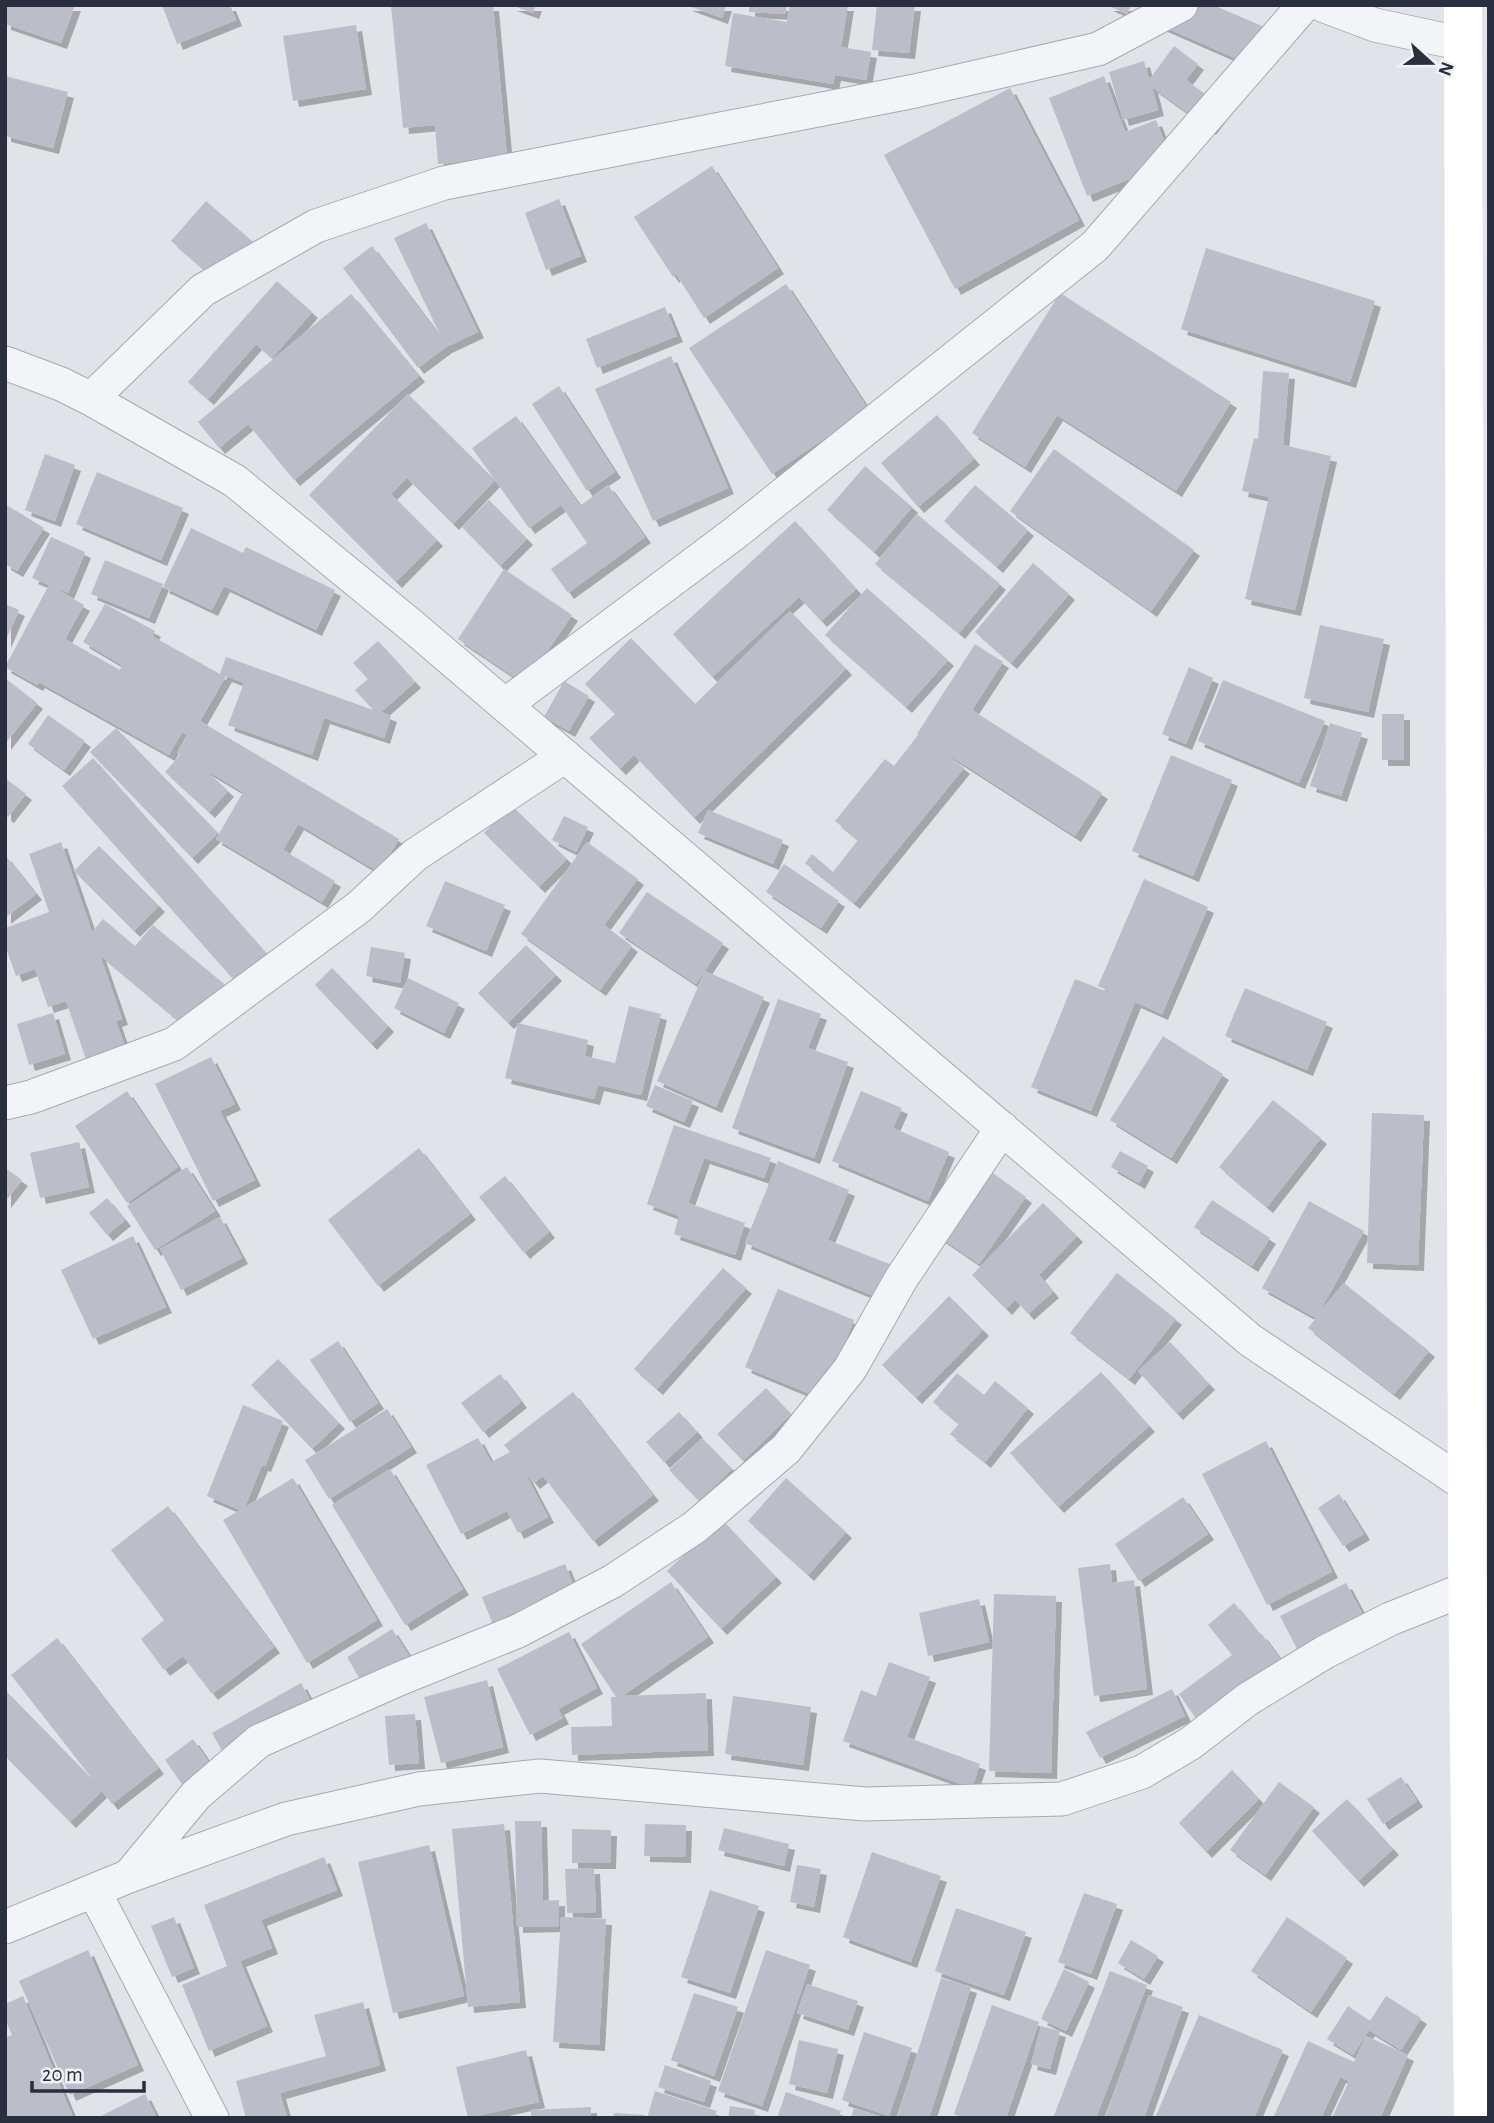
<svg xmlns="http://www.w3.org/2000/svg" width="1494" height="2123" font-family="'Alegreya Sans',sans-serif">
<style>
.building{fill:#bbbec8;filter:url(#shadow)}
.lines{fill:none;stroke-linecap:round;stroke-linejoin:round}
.street-casing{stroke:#a6a9b2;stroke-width:35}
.street{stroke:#f3f4f7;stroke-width:33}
.secondary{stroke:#fff;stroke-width:38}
</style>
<defs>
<filter id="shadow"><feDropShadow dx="6" dy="6" stdDeviation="0" flood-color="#0004"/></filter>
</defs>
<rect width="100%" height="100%" fill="#e0e3e8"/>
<path class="building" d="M5,5H75L61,43L5,24Z
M162,5H230L236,20L177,44Z
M391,5H493L507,157L438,164L435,125L403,128Z
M511,5H536L533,13Z
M686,5H726L722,18Z
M749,5H786V14L749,12Z
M790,5H848L841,47L871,52L866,80L835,75L833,84L725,66L733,13L787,22Z
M877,5H915L909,53L872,50Z
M1107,5H1131L1127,14Z
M1163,5H1213L1276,32L1260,69L1155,23Z
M356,25L366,89L293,101L283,36Z
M1174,46L1198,64L1186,80L1225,109L1210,129L1152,87L1158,110L1123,120L1109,72L1144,61L1149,80Z
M5,76L68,92L53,148L5,136Z
M1104,76L1125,132L1156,120L1172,162L1087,196L1049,98Z
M1010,88L1079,220L955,289L884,155Z
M712,166L778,268L704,318L676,274L673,277L634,217Z
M559,199L581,256L546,270L525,213Z
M206,201L260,248L225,288L171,241Z
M426,223L478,332L446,347L418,368L343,268L372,246L442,339L394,238Z
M1206,248L1375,301L1350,382L1181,329Z
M277,281L312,312L272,358L256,344L208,399L188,382Z
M786,284L868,409L772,474L689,348Z
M1060,293L1231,402L1176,491L1057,415L1025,467L972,433Z
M351,294L419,376L294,480L248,424L219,448L198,422Z
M665,307L677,336L597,368L586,339Z
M671,356L728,488L653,521L595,389Z
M1263,371L1289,373L1283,445L1331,456L1295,610L1245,599L1269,497L1242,491L1254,438L1258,439Z
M559,386L615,472L587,491L532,404Z
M408,394L495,480L453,524L407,478L391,494L437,540L396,582L309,495Z
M937,415L974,459L918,507L881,463Z
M516,416L580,506L608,485L645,537L568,593L551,569L587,543L561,505L529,528L472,448Z
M1054,449L1194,550L1151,611L1010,511Z
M45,454L75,465L55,521L25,510Z
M865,466L912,507L874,552L827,510Z
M97,472L183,508L161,560L76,524Z
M975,485L1028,530L997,567L944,521Z
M489,500L527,539L500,566L462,527Z
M5,504L44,528L17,571L5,564Z
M917,514L1000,584L959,633L875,564Z
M795,521L856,589L821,621L799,597L712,677L673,634Z
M191,528L243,553L246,547L335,590L316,630L224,586L212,610L163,587Z
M51,537L85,552L68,593L32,578Z
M105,560L163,584L149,618L91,594Z
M1033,563L1069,594L1011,663L975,632Z
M504,569L572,615L525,684L458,639Z
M49,585L84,605L65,639L120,670L122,665L83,642L105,604L155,631L152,636L220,674L226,657L373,710L355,690L368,679L353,663L378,641L415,682L381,712L391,716L384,738L324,718L312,755L228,725L244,683L226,676L200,721L399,839L379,872L298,824L283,850L335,881L322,902L216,839L243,792L206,770L228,791L209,812L165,772L180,755L177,753L187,735L182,732L169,755L39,682L37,685L5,667Z
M867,588L948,660L906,707L825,635Z
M5,604L19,610L5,642Z
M790,611L846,669L694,818L634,755L620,769L589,738L615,714L585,684L631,638L695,704Z
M1320,625L1384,639L1368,712L1304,698Z
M975,644L1003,662L972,710L1102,793L1075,836L943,751L964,768L854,903L805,863L812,854L833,872L858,840L835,821L885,759L894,766L918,735L917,734Z
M1189,667L1213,678L1186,744L1162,734Z
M5,678L37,703L5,744Z
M1223,680L1325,721L1299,783L1198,741Z
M564,681L589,696L569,731L544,717Z
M1382,714H1404V760H1382Z
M48,715L85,741L64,770L28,744Z
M1330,723L1362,733L1341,796L1310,786Z
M116,728L218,833L192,858L90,752Z
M1171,755L1232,780L1193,876L1132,851Z
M93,758L272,960L241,988L62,786Z
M5,778L26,794L8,817L5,815Z
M511,805L567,859L539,887L484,833Z
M708,810L783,840L773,864L698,833Z
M564,816L588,827L576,852L552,840Z
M61,842L92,932L103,919L135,946L153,925L229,988L192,1032L100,955L122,1019L116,1021L130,1061L91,1074L66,1001L48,1007L35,969L16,976L5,945V928L49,912L29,854Z
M587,842L638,879L604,925L632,946L600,990L521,934Z
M99,846L159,906L134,931L74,871Z
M5,855L36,894L5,918Z
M784,864L839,901L821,928L766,892Z
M1144,879L1208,907L1162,1014L1135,1002L1091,1111L1031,1087L1075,979L1128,1000L1098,986Z
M445,881L505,905L486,951L426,926Z
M647,892L723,943L696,984L619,933Z
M526,945L556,975L508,1023L478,993Z
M371,947L405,953L400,983L366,976Z
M332,968L388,1026L371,1044L315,985Z
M705,971L764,997L716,1107L657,1081Z
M408,978L459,1003L444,1033L394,1008Z
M1245,988L1327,1022L1307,1070L1225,1036Z
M778,999L821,1014L808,1048L848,1062L814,1158L732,1128Z
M629,1006L661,1014L641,1095L598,1085L594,1099L505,1078L518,1023L588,1040L585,1056L615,1063Z
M53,1013L65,1054L29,1065L17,1024Z
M1163,1036L1223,1074L1171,1158L1110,1120Z
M211,1057L235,1104L220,1111L255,1180L213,1201L155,1084Z
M655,1085L693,1101L684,1122L646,1106Z
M127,1091L178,1167L127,1203L75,1126Z
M861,1091L902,1108L893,1128L949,1152L928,1201L832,1161Z
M1273,1100L1321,1138L1267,1207L1219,1167Z
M1372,1113L1424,1115L1418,1265L1367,1263Z
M674,1125L771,1158L764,1178L704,1158L688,1203L745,1223L735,1255L674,1234L679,1216L647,1204Z
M79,1142L89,1187L40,1198L30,1153Z
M419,1148L470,1214L378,1286L328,1220Z
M1120,1151L1148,1166L1139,1183L1111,1167Z
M778,1161L849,1190L828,1240L892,1265L879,1298L745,1243Z
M983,1166L1026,1197L979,1264L935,1234Z
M187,1167L215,1211L155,1250L127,1206Z
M5,1168L22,1180L5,1202Z
M505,1176L549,1232L524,1253L479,1197Z
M107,1198L125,1220L107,1235L89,1213Z
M1212,1200L1270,1238L1252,1266L1194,1227Z
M1309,1201L1364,1231L1319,1313L1344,1283L1429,1351L1394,1394L1308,1328L1316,1318L1262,1288Z
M1043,1203L1077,1236L1039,1275L1053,1292L1028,1314L1015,1299L1006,1309L972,1275Z
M220,1217L242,1258L181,1290L160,1249Z
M133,1236L166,1307L93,1339L61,1270Z
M723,1268L746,1288L657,1389L634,1369Z
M1117,1273L1176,1319L1129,1379L1070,1333Z
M778,1289L854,1320L822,1399L745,1367Z
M949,1296L983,1330L916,1398L882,1365Z
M338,1341L378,1403L350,1422L310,1360Z
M1170,1342L1209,1384L1177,1414L1138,1371Z
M278,1359L339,1423L312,1449L251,1385Z
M1101,1372L1149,1426L1058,1507L1010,1453Z
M957,1373L984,1395L995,1381L1028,1408L985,1462L950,1434L959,1424L933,1402Z
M500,1374L521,1402L483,1432L461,1403Z
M766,1388L791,1414L743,1461L717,1434Z
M573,1392L653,1495L593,1541L543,1476L534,1483L524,1471L548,1517L518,1533L507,1511L461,1534L426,1465L478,1438L491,1462L510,1452L504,1445Z
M243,1405L283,1421L265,1466L262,1465L245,1507L293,1478L377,1620L307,1663L223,1520L240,1510L207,1496Z
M387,1409L411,1447L329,1499L305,1460Z
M679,1412L697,1432L664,1462L646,1442Z
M702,1438L732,1469L699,1501L669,1470Z
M1266,1441L1332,1572L1267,1605L1202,1474Z
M390,1469L463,1589L405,1625L332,1505Z
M786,1478L846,1532L808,1575L748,1521Z
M1339,1494L1364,1534L1343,1546L1318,1508Z
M1183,1497L1208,1534L1139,1581L1115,1544Z
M168,1506L274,1647L212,1694L183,1656L164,1670L141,1639L164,1620L111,1550Z
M721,1519L776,1577L721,1629L667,1571Z
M565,1564L576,1592L493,1625L482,1597Z
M1110,1564L1112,1583L1134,1580L1147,1689L1094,1696L1078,1568Z
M671,1582L708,1637L622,1696L706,1693L708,1750L572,1755L571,1727L612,1726L611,1697H616L581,1644Z
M1346,1583L1364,1617L1298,1651L1280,1616Z
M994,1594L1056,1596L1051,1773L989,1771Z
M979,1599L989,1642L928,1656L919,1613Z
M1234,1603L1260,1635L1261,1633L1283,1663L1199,1723L1179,1694L1232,1655L1208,1625Z
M392,1629L411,1659L365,1688L347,1657Z
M569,1632L597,1688L558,1709L563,1718L530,1735L497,1669Z
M57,1638L158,1768L112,1804L102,1791L70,1822L5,1756V1690L94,1781L11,1675Z
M889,1662L930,1677L907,1737L980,1764L972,1788L843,1741L861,1690L876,1696Z
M487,1680L503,1747L441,1763L424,1697Z
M301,1683L317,1713L229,1763L212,1733Z
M1172,1689L1185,1716L1100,1758L1086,1732Z
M733,1696L811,1707L803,1765L725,1754Z
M415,1714L419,1763L389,1765L385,1716Z
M193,1739L217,1774L189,1794L165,1760Z
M1232,1770L1259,1799L1206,1852L1179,1823Z
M1401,1777L1417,1801L1383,1824L1367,1799Z
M1279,1782L1314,1807L1265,1875L1230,1850Z
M1347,1799L1393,1849L1358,1881L1312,1831Z
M515,1821H541L543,1901L559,1900V1926L517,1927Z
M504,1824L520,2002L468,2007L452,1829Z
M645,1824L686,1825L685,1857L644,1856Z
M724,1828L789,1844L784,1866L718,1850Z
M572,1829L611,1830L610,1863H572Z
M429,1845L464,1996L393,2013L358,1862Z
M872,1852L941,1876L911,1962L843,1937Z
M324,1857L337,1890L261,1920L272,1948L240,1961L267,2026L209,2051L182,1985L227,1966L204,1905Z
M797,1865L821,1869L814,1907L790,1902Z
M594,1868L596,1912L567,1913L565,1869Z
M710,1890L759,1906L730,1993L681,1977Z
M1084,1893L1117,1904L1091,1974L1058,1962Z
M956,1908L1026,1932L1004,1995L935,1971Z
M174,1917L194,1968L172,1977L151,1926Z
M561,1917L606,1919L599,2045L553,2042Z
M1287,1917L1347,1958L1311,2012L1251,1971Z
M1131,1940L1158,1956L1144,1979L1118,1963Z
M88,1950L138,2065L70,2095L19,1981Z
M766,1950L810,1965L762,2106L718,2091Z
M1064,1969L1089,1982L1066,2031L1041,2019Z
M1110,1971L1147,1985L1096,2118H1053Z
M941,1978L971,1987L929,2118H897Z
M807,1984L858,2001L848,2030L797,2013Z
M694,1993L738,2007L714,2076L671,2060Z
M1149,1995L1183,2007L1144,2118H1105Z
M23,1996L73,2118H5V2038L12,2035L5,2019V2004Z
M1386,1996L1421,2018L1401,2050L1369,2030L1353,2055L1327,2039L1348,2006L1370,2021Z
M363,2002L380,2065L280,2093L287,2118H246L236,2081L326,2056L314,2015Z
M992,2005L1039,2022L1006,2118H964L954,2114Z
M1199,2015L1283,2050L1254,2118H1155Z
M1041,2026L1060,2031L1050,2069L1031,2064Z
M864,2032L912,2048L889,2116L842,2100Z
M1366,2036L1408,2055L1380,2118H1332L1349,2081L1340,2077L1321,2118H1273L1308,2041L1354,2062Z
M799,2040L838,2049L827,2093L789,2084Z
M526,2050L539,2102L468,2118L456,2067Z
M665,2065L711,2081L704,2102L658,2087Z
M655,2091L717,2111L714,2118H647Z
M786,2092L841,2111L838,2118H777Z
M145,2094L157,2118H97Z
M730,2106L755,2110L754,2118H728Z
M591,2107V2118H531V2110Z
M854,2108L883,2117V2118H851Z
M614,2113L645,2115V2118H613Z"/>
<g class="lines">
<g class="street-casing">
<path id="street" d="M1322,5L1375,25L1463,44
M5,363L61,384L91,399L235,481L412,626L1250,1340L1467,1486
M91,399L203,290L316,226L444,183L915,91L1098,49L1181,5
M505,705L735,533L1095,246L1304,5
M5,1103L31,1097L174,1044L359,907L415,855L565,756
M129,1876L196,1795L259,1741L399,1679L518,1631L613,1581L695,1527L786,1449L850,1369L901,1279L1002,1128
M94,1891L212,2118
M5,1927L129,1876L286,1819L419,1789L540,1776L865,1804L1062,1799L1142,1772L1191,1743L1248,1699L1325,1652L1390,1619L1468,1588"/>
</g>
<use href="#street" class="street"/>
<path class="secondary" d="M1463,5L1467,1552L1473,2118"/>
</g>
<rect width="1494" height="2123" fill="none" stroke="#2a2f3f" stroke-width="14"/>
<g transform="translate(1431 63) rotate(111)" stroke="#f0f2f6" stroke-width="5" paint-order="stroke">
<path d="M0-5L12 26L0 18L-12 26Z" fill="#2a2f3f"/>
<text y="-10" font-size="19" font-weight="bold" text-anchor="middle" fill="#2a2f3f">N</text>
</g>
<path d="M32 2081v10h112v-10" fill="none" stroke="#2a2f3f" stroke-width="3.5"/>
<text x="42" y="2081" font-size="21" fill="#2a2f3f" stroke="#f0f2f6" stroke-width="5" paint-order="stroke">20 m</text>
</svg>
